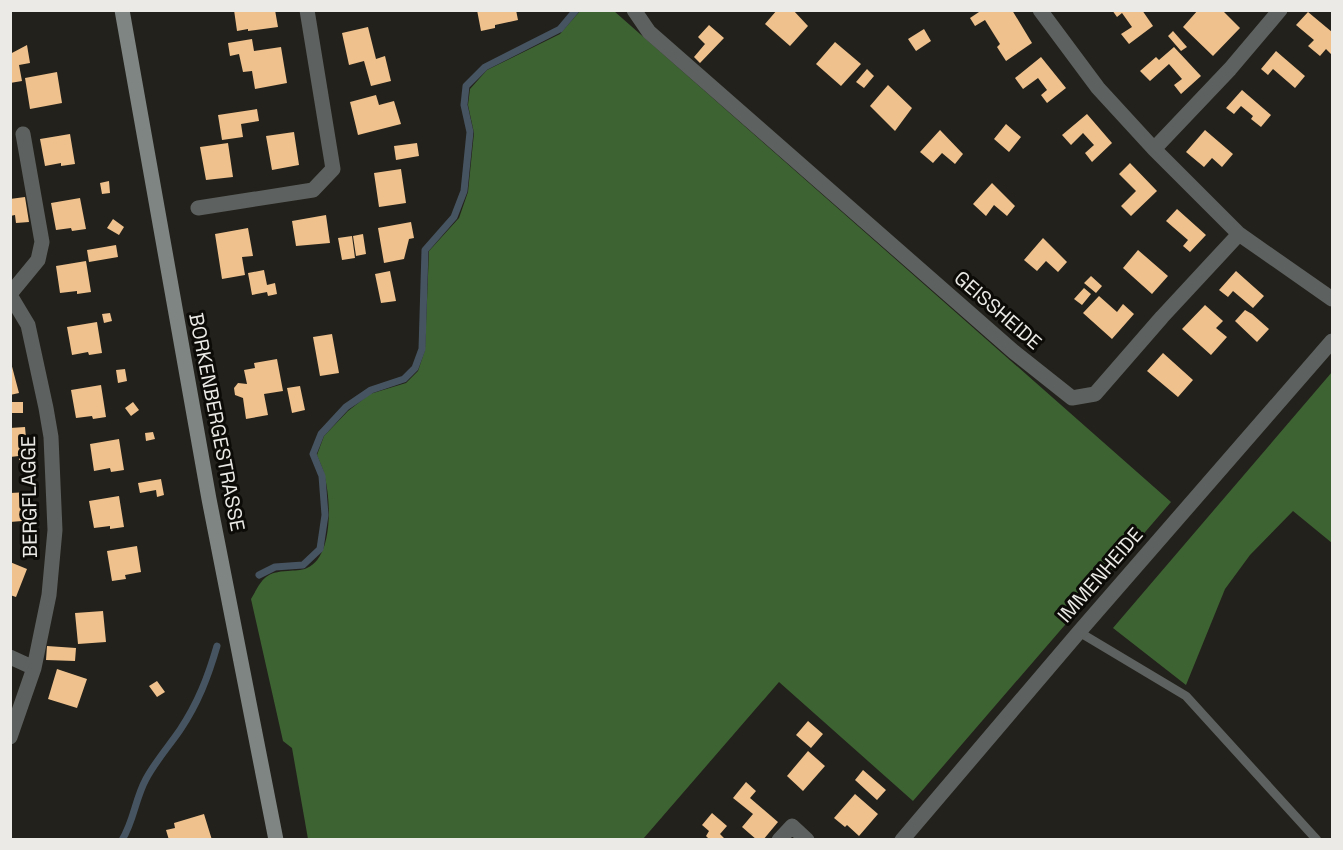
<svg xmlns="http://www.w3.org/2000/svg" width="1343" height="850" font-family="'Space Grotesk',sans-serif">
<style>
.forest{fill:#3d6333}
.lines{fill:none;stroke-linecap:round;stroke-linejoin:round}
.stream{stroke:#465461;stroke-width:7}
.building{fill:#efc18c}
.lane{stroke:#5d615f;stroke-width:9}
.street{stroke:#5d615f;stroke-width:15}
.secondary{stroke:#7e8583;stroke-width:15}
.labels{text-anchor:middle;stroke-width:6;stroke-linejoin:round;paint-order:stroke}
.street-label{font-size:20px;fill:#ebeae6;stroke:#0c0b08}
</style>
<rect width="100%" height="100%" fill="#23211b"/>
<path class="forest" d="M580,11H614L1171,502L913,801L779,682L643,839H308L292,748L283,741L251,599C262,580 264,572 288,571C294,570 301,571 307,568C333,557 331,502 325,478C324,470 320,463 317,455L324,436L348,411L370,394L406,383L418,371L425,350L429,251L459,218L468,192L474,133L468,105L470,89L487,70L560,34Z
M1332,372V543L1293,511L1250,555L1225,589L1186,685L1113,628Z"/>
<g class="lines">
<path class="stream" d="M259,575L275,567L303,565L320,549L325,515L322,476L313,454L321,434L346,407L371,390L404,379L415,368L422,349L425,250L454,217L464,191L470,132L464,105L466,86L485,67L560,29L576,10
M122,840C134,821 135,799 146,779C155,762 169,746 180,730C198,703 208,677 217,646"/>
</g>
<path class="building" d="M234,10H275L278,27L248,31V29L237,31Z
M477,10H516L518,20L495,25V28L481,31Z
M777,10H793L808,26L790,46L765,24Z
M982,10H1012L1032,43L1006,61L997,47L1000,44L985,20L975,26L970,18Z
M1112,10H1142L1153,26L1129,44L1121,34L1132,27L1122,13L1117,17Z
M1198,10H1222L1240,28L1213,56L1183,27Z
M1308,12L1332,32L1331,54L1326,49L1320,56L1308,46L1314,40L1296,25Z
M709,25L724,38L700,63L694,57L705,44L698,37Z
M368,27L376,59L385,56L391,81L371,86L364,61L349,65L342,33Z
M924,29L931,41L916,51L908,39Z
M1173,31L1187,47L1181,51L1168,36Z
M252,39L254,51L281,47L287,83L255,89L252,71L243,72L239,54L230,56L228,43Z
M835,42L861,64L841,86L816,64Z
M27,45L30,63L19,65L22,81L10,83V54Z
M1174,47L1201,76L1181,94L1174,85L1182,79L1169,64L1150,81L1140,71L1156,57L1159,60Z
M1276,51L1305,76L1295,88L1273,69L1268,75L1261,69Z
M1041,57L1066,88L1047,103L1041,95L1047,90L1038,78L1023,89L1015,78Z
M867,69L874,76L864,88L856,82Z
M57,72L62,103L30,109L25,78Z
M888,85L912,108L895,131L870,106Z
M1242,90L1271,115L1261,127L1251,119L1253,116L1241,106L1234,114L1226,108Z
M376,95L379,105L394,101L401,124L358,135L350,102Z
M257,109L259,121L241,124L243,137L222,140L218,115Z
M1087,114L1112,143L1092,162L1085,153L1094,145L1083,133L1071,145L1062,135Z
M1006,124L1021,137L1009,152L994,139Z
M940,130L963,154L955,164L942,153L933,163L920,152Z
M1205,130L1233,154L1222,167L1212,158L1204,167L1186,152Z
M294,132L299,165L272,170L266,136Z
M70,134L75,164L61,166V163L45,166L40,139Z
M228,143L233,177L206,180L200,147Z
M417,143L419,156L396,160L394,146Z
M1130,163L1157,191L1131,216L1121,206L1136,191L1119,174Z
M401,169L406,203L379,207L374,173Z
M109,181L110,193L102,194L100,183Z
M992,183L1015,206L1007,216L994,205L986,216L973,204Z
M25,197L29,222L16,223L15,215L10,216V199Z
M80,198L86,229L72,231L71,228L56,230L51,203Z
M1177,209L1206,235L1190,252L1183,246L1188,240L1166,221Z
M326,215L330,243L296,246L292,221Z
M113,219L124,227L119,235L107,228Z
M411,222L414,238L409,239L404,259L384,263L378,228Z
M248,228L253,256L242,257L245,275L222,279L215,234Z
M363,234L366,254L356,256L353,236Z
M352,236L355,258L342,260L338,238Z
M1043,238L1067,262L1058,272L1046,261L1037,271L1024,260Z
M116,245L118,257L89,262L87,250Z
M1138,250L1168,276L1152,294L1123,268Z
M86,261L91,292L77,294V291L60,293L56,266Z
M264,270L267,285L275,283L277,294L268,296L267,292L252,295L248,273Z
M390,271L396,301L381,303L375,274Z
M1236,271L1264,296L1253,308L1233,291L1228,297L1219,290Z
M1091,276L1102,286L1096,293L1084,283Z
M1084,288L1091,294L1082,305L1074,299Z
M1099,296L1117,312L1123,304L1134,314L1112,339L1083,313Z
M1205,305L1223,321L1216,328L1227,337L1211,355L1182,329Z
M1245,310L1252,314L1269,329L1257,342L1235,321Z
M110,313L112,321L104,323L102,314Z
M97,322L102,353L89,355L88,352L72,355L67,327Z
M332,334L339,373L320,376L313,337Z
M1163,353L1193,380L1178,397L1147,371Z
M10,359L19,393L10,395Z
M277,359L283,391L264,394L268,415L246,419L243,398L235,395L234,388L238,383L247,384L244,370L255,368L254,363Z
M125,369L127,381L118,383L116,370Z
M101,385L106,417L93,419L92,416L76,418L71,390Z
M300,386L305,410L292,413L287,388Z
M11,402H23V413H11Z
M133,402L139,410L131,416L125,408Z
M25,427L28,459L19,460V456L10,457V428Z
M153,432L155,439L146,441L145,433Z
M119,439L124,470L111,472L110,468L94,471L90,444Z
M161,479L164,495L157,497L156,490L140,493L138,483Z
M30,492L31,526H23L22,521L10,522V493Z
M119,496L124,527L110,529V526L94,528L89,501Z
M137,546L141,572L125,575L126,579L112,581L107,551Z
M10,562L27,569L16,597L10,595Z
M103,611L106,642L78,644L75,613Z
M47,646L76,648L75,661L46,660Z
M57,669L87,679L77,708L48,699Z
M157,681L165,692L157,697L149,686Z
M808,721L823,734L811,748L796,735Z
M808,751L825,766L803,791L787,776Z
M863,770L886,790L877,800L855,780Z
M746,782L756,791L750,798L778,822L763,840H757L742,827L753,814L733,798Z
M855,794L878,814L859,836L847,825L845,827L834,818Z
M712,813L727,826L720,834L726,840H710L706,836L709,831L702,825Z
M204,814L212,840H169L166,830L175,828L174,823Z"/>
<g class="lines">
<path class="lane" d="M1079,632L1186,696L1317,840"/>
<path class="street" d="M634,10L649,32L1014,352L1072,398L1095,394L1162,317L1239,234
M1040,10L1098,88L1154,149L1239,234L1332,299
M1154,149L1230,69L1280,10
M198,208L313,190L333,169L307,10
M10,294L38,260L42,242L23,134
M10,295L28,325L46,408L51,437L55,530L49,595L34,668L10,737
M10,657L34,668
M779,840L792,826L807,840
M902,840L1079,632L1332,341"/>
<path class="secondary" d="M122,10L209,499L276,840"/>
</g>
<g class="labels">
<g class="street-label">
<text transform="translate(998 310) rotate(41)" y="7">GEISSHEIDE</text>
<text transform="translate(217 422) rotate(79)" y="7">BORKENBERGESTRASSE</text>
<text transform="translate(29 497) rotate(-91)" y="7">BERGFLAGGE</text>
<text transform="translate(1100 575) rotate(-49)" y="7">IMMENHEIDE</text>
</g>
</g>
<rect width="1343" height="850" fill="none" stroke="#ebeae6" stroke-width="24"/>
</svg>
